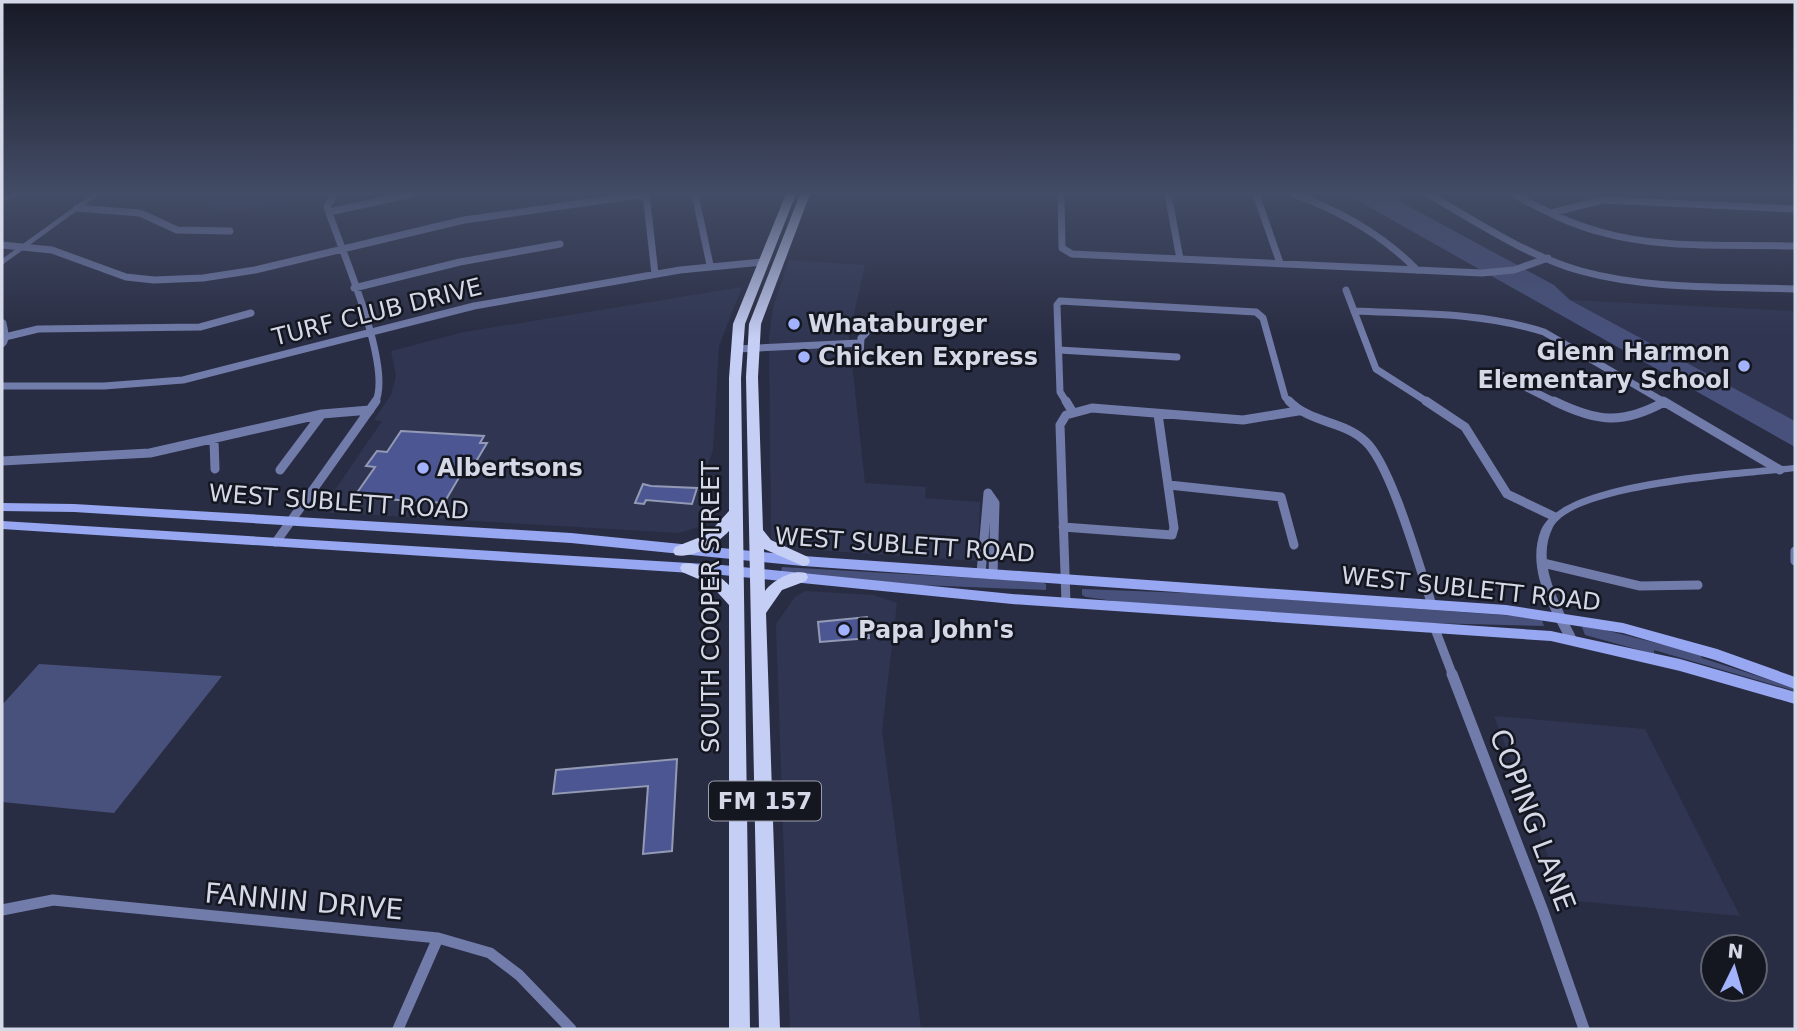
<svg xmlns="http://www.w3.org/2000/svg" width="1797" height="1031" font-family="'DejaVu Sans',sans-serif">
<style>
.built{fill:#303652}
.green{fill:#48517c}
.building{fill:#4b5692;stroke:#939ab5;stroke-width:2}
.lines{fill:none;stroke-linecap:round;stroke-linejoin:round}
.minor-far2{stroke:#727caa;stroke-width:7}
.minor-far1{stroke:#727caa;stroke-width:9}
.minor{stroke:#727caa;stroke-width:11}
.tertiary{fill:#727caa;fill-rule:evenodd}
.secondary{fill:#98a7f1;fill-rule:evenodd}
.primary{fill:#c5cef4;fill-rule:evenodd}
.poi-dot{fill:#a2b2fd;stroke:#141620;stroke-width:2.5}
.labels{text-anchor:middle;stroke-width:5;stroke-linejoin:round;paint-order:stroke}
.shield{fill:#141620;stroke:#9a9eab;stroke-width:2}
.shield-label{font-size:23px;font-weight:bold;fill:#d4d8e7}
.street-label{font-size:24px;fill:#d4d8e7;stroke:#141620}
.poi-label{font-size:24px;font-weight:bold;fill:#d4d8e7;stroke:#141620;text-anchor:start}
.near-street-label{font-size:28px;fill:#d4d8e7;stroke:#141620}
</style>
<rect width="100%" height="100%" fill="#292d43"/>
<path class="built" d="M174,194H287L281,205L240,211L215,210Z
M789,260L865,265L849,336L865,483L926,487L925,498L980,502L977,561L786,548L771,538L769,338L773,308Z
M742,287L719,346L713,450L704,475L709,499L708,518L699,527L679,533L320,512L382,421L374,420L391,395L396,376L391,351L464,332Z
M1570,300L1795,311V421Z
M805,591L873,595L897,603L882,730L921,1029H790L776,624L795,597Z
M1494,716L1645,729L1740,916L1565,900Z"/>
<path class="green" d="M1346,194H1386L1554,285L1570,300L1795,421V447Z
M782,567L1042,582L1046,584V590L920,585L781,572Z
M1082,589L1213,594L1528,617L1542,620L1544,626L1428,623L1121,602L1086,597L1082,595Z
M1589,626L1700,654L1702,658L1795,688V691L1654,650V654L1585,635L1582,627Z
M39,664L222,676L114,813L2,802V705Z"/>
<path class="building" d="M401,431L484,436L480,443H487L471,470L464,469L444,503L354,497L375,467L366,466L377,451L387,452Z
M643,484L651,486L697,488L692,504L646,500L644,504L635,503Z
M867,617L869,638L820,642L818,622Z
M677,759L672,851L643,854L648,786L553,794L556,770Z"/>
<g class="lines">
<path class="minor-far2" d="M334,194L327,207C340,247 394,368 375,403
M646,194L655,274
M695,194L710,265
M1061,194L1062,248L1072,254L1482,273L1514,270L1548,258
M1168,194L1180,259
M1256,194L1280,263
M1294,194C1340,211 1383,235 1417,270
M1428,194C1477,222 1527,256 1581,271C1650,290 1724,286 1795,289
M1513,194C1540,208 1567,223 1597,231C1660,250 1730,244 1795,246
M2,198L15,194
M77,208L140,213L177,230L230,231
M329,212L412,194
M1551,213L1603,200L1795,209
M2,245L52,250L126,277L154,280L203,278L255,270L464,220L646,194
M354,288L460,262L560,244
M1346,290L1376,369L1429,403
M1354,311C1418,314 1482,312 1544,332L1666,403
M5,337L38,329L200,327L251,313
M737,349L859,343
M1059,350L1177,357
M860,356L861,338L866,333
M1495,372L1557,403
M2,386H104L183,380L474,306L680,270L762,262
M1067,403L1060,392L1057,305L1060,301L1256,312L1263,318L1285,397L1291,403"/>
<path class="minor-far1" d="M1066,401L1072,411
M1289,401C1310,423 1344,421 1365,441C1391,464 1420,569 1432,605
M1426,401L1465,427L1507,494L1555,517
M1554,401C1597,422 1622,425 1664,402
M1663,401L1780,470
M214,441L215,469
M2,461L150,453L322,414L370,410
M280,470L322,414
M1169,485L1281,497L1294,545
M988,493L995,503L993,574
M1063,527L1172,535L1174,528L1158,414
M276,542L376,401
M1795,551V561
M1543,563L1640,586L1698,585
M981,573L988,493
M1066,603L1060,425L1066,415L1092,408L1243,420L1298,411
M1435,629L1453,676"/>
<path class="minor" d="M1452,674L1543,911L1584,1029
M2,910L53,900L438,938L490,953L519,975L571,1029
M398,1029L438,938"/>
<path class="tertiary" d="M92,194H100L2,265V259Z
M2,318L6,321C8,330 12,343 2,348Z
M1795,465V471C1749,477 1575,486 1553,527C1534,564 1562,607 1577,639L1575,642L1571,644L1567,642C1550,609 1526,568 1541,530C1563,478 1743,470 1795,465Z"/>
<path class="secondary" d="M2,503L74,504L571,533L803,556L1506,605L1623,623L1717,649L1795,677V689L1715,660L1623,633L1506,615L803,566L571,543L74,512L2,511Z
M2,521L722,565L1012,594L1551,631L1680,659L1795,692V704L1680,671L1551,641L1012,604L722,575L2,529Z"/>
<path class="primary" d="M786,194H796L745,324L741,378L750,1029H729V605L710,584L682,572L680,568L682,564C697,560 719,575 729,585V531C717,544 693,559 675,555L673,551L675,547L708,534L729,511V378L733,324Z
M800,194H810L761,324L758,377L763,530L771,540L808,557L810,561L808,565L803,566L764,549L765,591C773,580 793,569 806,573L808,577L806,581L782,590L766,613L780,1029H759L746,377L749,324Z"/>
</g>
<linearGradient id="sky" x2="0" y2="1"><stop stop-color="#171925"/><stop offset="0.57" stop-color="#434c66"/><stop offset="1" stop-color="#434c66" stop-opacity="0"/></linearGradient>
<rect width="1797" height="338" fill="url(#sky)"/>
<g class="poi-dot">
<circle cx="794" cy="324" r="7"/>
<circle cx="804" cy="357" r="7"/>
<circle cx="1744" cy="366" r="7"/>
<circle cx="423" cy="468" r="7"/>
<circle cx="844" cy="630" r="7"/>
</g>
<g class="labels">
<rect class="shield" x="709" y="781.5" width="112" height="39" rx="5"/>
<g class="shield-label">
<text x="765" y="809">FM 157</text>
</g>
<g class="street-label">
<text transform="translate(377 312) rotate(-14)" y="8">TURF CLUB DRIVE</text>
<text transform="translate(339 502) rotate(4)" y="8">WEST SUBLETT ROAD</text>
<text transform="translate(905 545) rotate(4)" y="8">WEST SUBLETT ROAD</text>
<text transform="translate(1471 589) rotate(6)" y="8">WEST SUBLETT ROAD</text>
<text transform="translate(711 607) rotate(-90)" y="8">SOUTH COOPER STREET</text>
</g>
<g class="poi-label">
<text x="808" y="332">Whataburger</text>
<text x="1730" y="360" text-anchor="end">Glenn Harmon<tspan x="1730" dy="28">Elementary School</tspan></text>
<text x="818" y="365">Chicken Express</text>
<text x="437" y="476">Albertsons</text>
<text x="858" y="638">Papa John's</text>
</g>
<g class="near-street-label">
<text transform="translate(1533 820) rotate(69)" y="10">COPING LANE</text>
<text transform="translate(304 901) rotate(5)" y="10">FANNIN DRIVE</text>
</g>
</g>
<rect width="1797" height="1031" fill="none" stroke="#d4d8e7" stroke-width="7"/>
<g transform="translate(1734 968) rotate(5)"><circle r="33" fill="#141620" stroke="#616470" stroke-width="2"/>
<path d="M0-5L12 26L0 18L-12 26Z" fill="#a2b2fd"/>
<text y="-10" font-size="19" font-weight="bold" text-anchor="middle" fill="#d4d8e7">N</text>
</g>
</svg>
